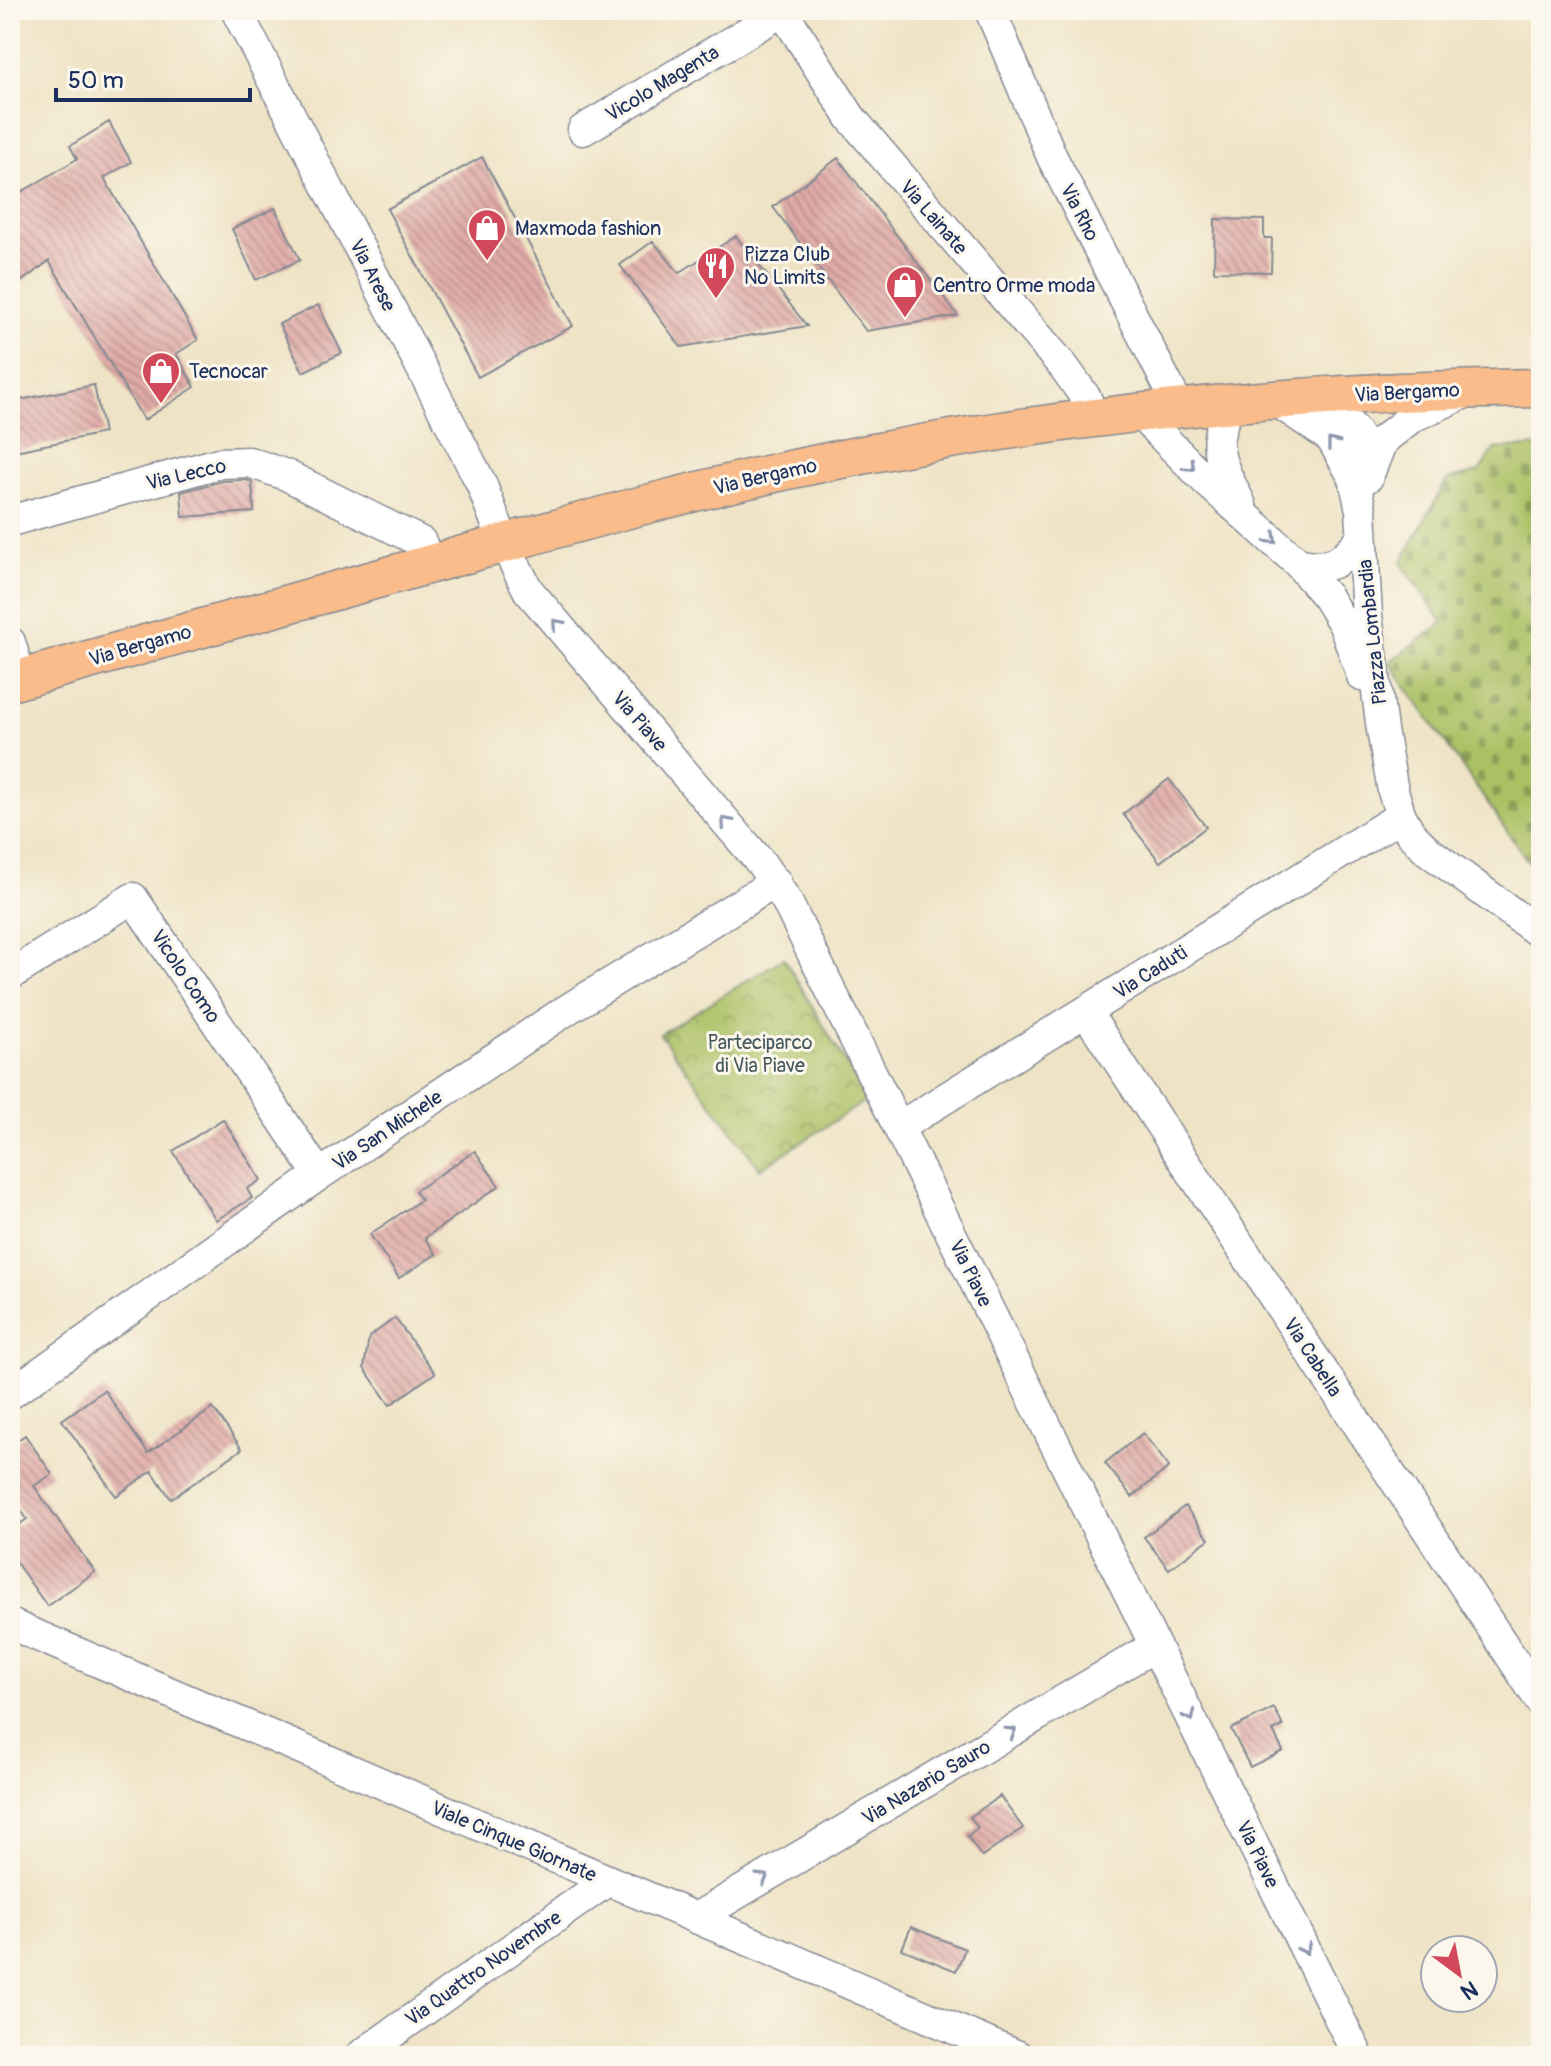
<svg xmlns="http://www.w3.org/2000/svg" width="1551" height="2066" font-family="Pangolin,sans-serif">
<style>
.cemetery{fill:url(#cemetery-stones);stroke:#647861;stroke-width:2}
.park{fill:url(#park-crowns);stroke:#647861;stroke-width:2}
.building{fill:url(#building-back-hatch)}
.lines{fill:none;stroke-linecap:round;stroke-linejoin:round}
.minor-casing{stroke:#858992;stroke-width:33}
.major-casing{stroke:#858992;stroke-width:41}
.minor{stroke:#fff;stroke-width:30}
.major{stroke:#f9bc8a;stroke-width:38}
.oneway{stroke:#8d97ae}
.labels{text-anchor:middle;stroke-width:6;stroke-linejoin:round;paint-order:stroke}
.street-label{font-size:20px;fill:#1b2f5e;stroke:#fbf7ec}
.poi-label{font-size:20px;fill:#1b2f5e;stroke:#fbf7ec;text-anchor:start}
.park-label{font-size:20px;fill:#465a60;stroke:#fbf7ec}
</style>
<defs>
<pattern id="cemetery-stones" width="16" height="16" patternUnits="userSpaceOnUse" patternTransform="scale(2)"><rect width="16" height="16" fill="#acc064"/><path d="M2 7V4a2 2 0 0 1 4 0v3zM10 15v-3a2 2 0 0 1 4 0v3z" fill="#8b9c56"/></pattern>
<pattern id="park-crowns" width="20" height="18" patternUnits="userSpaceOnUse" patternTransform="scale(2)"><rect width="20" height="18" fill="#acc064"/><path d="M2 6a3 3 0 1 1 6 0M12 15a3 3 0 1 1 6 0" fill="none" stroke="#8b9c56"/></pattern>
<pattern id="building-back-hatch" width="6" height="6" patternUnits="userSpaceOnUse" patternTransform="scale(2)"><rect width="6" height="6" fill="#e0aca7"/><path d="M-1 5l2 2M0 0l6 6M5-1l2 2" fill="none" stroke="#b58c8b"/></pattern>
</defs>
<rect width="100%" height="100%" fill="#fbf7ec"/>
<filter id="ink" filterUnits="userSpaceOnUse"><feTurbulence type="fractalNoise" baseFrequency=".0125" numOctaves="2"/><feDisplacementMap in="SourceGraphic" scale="16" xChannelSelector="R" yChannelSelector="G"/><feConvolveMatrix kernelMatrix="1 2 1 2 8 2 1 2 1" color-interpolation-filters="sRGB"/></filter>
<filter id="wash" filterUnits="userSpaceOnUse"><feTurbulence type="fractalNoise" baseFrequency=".006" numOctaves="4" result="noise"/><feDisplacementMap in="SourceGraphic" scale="32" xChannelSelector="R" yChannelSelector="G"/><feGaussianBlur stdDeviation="1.8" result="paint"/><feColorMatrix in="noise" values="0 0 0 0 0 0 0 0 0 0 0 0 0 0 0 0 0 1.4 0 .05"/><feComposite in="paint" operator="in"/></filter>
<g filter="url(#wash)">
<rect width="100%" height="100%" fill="#efe3c5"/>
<path class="cemetery" d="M1541,446V880L1389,662L1443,623L1401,563L1447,480L1478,472L1495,449Z"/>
<path class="park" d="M784,958L867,1100L760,1169L660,1034Z"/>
<g id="blocks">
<path class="building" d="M109,122L131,162L104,178L198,340L176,354L195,387L144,420L49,261L10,290V199L77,159L70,146Z
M482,157L573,326L478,377L387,209Z
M838,158L958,316L866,331L773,207Z
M275,208L300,260L256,280L232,229Z
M1215,219L1264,220V238H1272L1271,272L1214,271Z
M736,236L807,326L681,347L620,265L653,241L679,273Z
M318,305L342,353L303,372L279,324Z
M94,385L104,433L15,451L10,426V402Z
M246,480L252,482L254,512L183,517L181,492L222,481Z
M1169,779L1206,827L1160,862L1123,814Z
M223,1119L261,1180L247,1189L252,1198L216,1220L173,1151Z
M475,1151L499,1186L425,1238L436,1254L399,1278L370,1234L421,1200L415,1191Z
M395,1318L435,1373L390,1405L364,1368L369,1337Z
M104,1390L148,1453L213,1408L242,1449L171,1499L152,1471L116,1496L62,1420Z
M1143,1433L1169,1467L1132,1497L1105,1463Z
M25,1435L52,1474L34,1486L95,1572L47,1606L10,1554V1531L27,1519L10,1494V1446Z
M1185,1506L1209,1539L1169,1569L1144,1537Z
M1274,1708L1283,1726L1273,1731L1283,1751L1250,1767L1231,1729Z
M1000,1796L1023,1828L982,1857L967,1836L978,1828L970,1817Z
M911,1927L965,1949L956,1971L902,1949Z"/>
</g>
</g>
<g filter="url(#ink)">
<use href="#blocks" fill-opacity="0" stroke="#858992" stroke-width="2"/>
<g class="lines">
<g class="minor-casing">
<path id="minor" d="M236,10L481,483L504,543L528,590L761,863L786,900L1358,2056
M782,10L851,118L1064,367L1086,398L1093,417
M990,10L1052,157L1180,409
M583,130L783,11
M1323,397C1346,421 1372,441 1368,477
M1272,400L1281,404L1331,438L1354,478L1361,510L1367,616L1382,730L1393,791L1401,816L1411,834L1428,851L1541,934
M1229,404C1226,414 1221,425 1219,436C1215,459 1232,485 1241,505
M1139,413L1207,482L1298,563L1327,597L1344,625L1362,676
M1369,474L1382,441L1412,417L1463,394
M10,521L219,463L249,462L286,475L421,542L430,563
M1298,563C1331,571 1342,562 1362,537
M10,642L21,679
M10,975L133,898L319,1175
M1086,1012L1541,1702
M899,1127L1401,816
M10,1394L319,1175L568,1009L776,882
M10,1624L1018,2056
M696,1918L1155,1646
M360,2056L607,1881"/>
</g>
<g class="major-casing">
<path id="major" d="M10,682C174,637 338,589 502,544C608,514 714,485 822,463C1059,414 1300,391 1541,388"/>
</g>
<use href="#minor" class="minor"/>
<use href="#major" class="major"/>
</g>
<defs><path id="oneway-chevron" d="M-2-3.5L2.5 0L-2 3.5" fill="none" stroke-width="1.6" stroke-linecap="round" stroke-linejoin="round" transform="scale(2)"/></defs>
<g class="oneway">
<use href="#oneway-chevron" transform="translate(1332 443) rotate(-128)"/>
<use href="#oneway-chevron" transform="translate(1190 466) rotate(45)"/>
<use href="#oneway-chevron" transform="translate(1272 539) rotate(43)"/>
<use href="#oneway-chevron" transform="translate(557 624) rotate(-131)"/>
<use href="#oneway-chevron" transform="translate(726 822) rotate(-131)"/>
<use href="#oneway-chevron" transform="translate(1190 1716) rotate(64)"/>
<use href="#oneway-chevron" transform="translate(1011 1732) rotate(-31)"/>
<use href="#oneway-chevron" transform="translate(763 1878) rotate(-31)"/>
<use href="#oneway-chevron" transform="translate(1305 1949) rotate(64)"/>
</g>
</g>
<defs>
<g id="shop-pin" transform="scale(2)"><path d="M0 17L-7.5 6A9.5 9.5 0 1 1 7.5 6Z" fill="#d1495b" stroke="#fbf7ec"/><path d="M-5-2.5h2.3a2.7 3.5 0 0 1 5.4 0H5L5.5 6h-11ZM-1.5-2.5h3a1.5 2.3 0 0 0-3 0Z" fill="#fff"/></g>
<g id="restaurant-pin" transform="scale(2)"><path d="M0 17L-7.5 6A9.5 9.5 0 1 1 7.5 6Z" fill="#d1495b" stroke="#fbf7ec"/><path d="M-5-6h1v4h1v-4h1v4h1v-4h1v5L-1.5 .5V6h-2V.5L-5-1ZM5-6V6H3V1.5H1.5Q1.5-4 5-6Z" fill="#fff"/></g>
</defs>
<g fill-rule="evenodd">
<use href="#shop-pin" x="487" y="228"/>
<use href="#restaurant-pin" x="716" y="266"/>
<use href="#shop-pin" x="905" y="285"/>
<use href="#shop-pin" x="161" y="371"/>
</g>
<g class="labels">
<g class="street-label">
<text transform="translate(662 83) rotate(-31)" y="7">Vicolo Magenta</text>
<text transform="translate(1080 212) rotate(63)" y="7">Via Rho</text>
<text transform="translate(934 217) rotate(49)" y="7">Via Lainate</text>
<text transform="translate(373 275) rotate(63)" y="7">Via Arese</text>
<text transform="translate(1407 392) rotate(-3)" y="7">Via Bergamo</text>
<text transform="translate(186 474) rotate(-13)" y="7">Via Lecco</text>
<text transform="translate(765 476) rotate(-13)" y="7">Via Bergamo</text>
<text transform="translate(1372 632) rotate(-96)" y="7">Piazza Lombardia</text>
<text transform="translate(140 645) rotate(-16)" y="7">Via Bergamo</text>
<text transform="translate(640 721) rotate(49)" y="7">Via Piave</text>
<text transform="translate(1150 972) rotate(-32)" y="7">Via Caduti</text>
<text transform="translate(186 976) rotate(56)" y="7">Vicolo Como</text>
<text transform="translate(387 1130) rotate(-34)" y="7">Via San Michele</text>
<text transform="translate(971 1273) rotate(64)" y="7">Via Piave</text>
<text transform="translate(1313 1357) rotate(57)" y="7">Via Cabella</text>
<text transform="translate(926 1782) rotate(-31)" y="7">Via Nazario Sauro</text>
<text transform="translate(514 1841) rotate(23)" y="7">Viale Cinque Giornate</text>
<text transform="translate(1258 1854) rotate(64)" y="7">Via Piave</text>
<text transform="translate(483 1968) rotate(-35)" y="7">Via Quattro Novembre</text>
</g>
<g class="poi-label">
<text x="515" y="235">Maxmoda fashion</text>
<text x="744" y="261">Pizza Club<tspan x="744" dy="23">No Limits</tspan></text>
<text x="933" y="292">Centro Orme moda</text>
<text x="189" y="378">Tecnocar</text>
</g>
<g class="park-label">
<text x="760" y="1049">Parteciparco<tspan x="760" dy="23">di Via Piave</tspan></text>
</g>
</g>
<rect width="1551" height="2066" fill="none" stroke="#fbf7ec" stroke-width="40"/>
<g transform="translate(1459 1974) rotate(148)"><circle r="38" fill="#fbf7ec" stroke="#a1a7b3" stroke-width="2"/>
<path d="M0-6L14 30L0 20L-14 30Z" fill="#d1495b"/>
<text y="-12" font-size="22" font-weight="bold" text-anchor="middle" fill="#1b2f5e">N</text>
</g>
<path d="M56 88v12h194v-12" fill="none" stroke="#1b2f5e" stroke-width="4"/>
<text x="68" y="88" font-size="24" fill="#1b2f5e" stroke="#fbf7ec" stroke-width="6" paint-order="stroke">50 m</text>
</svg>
